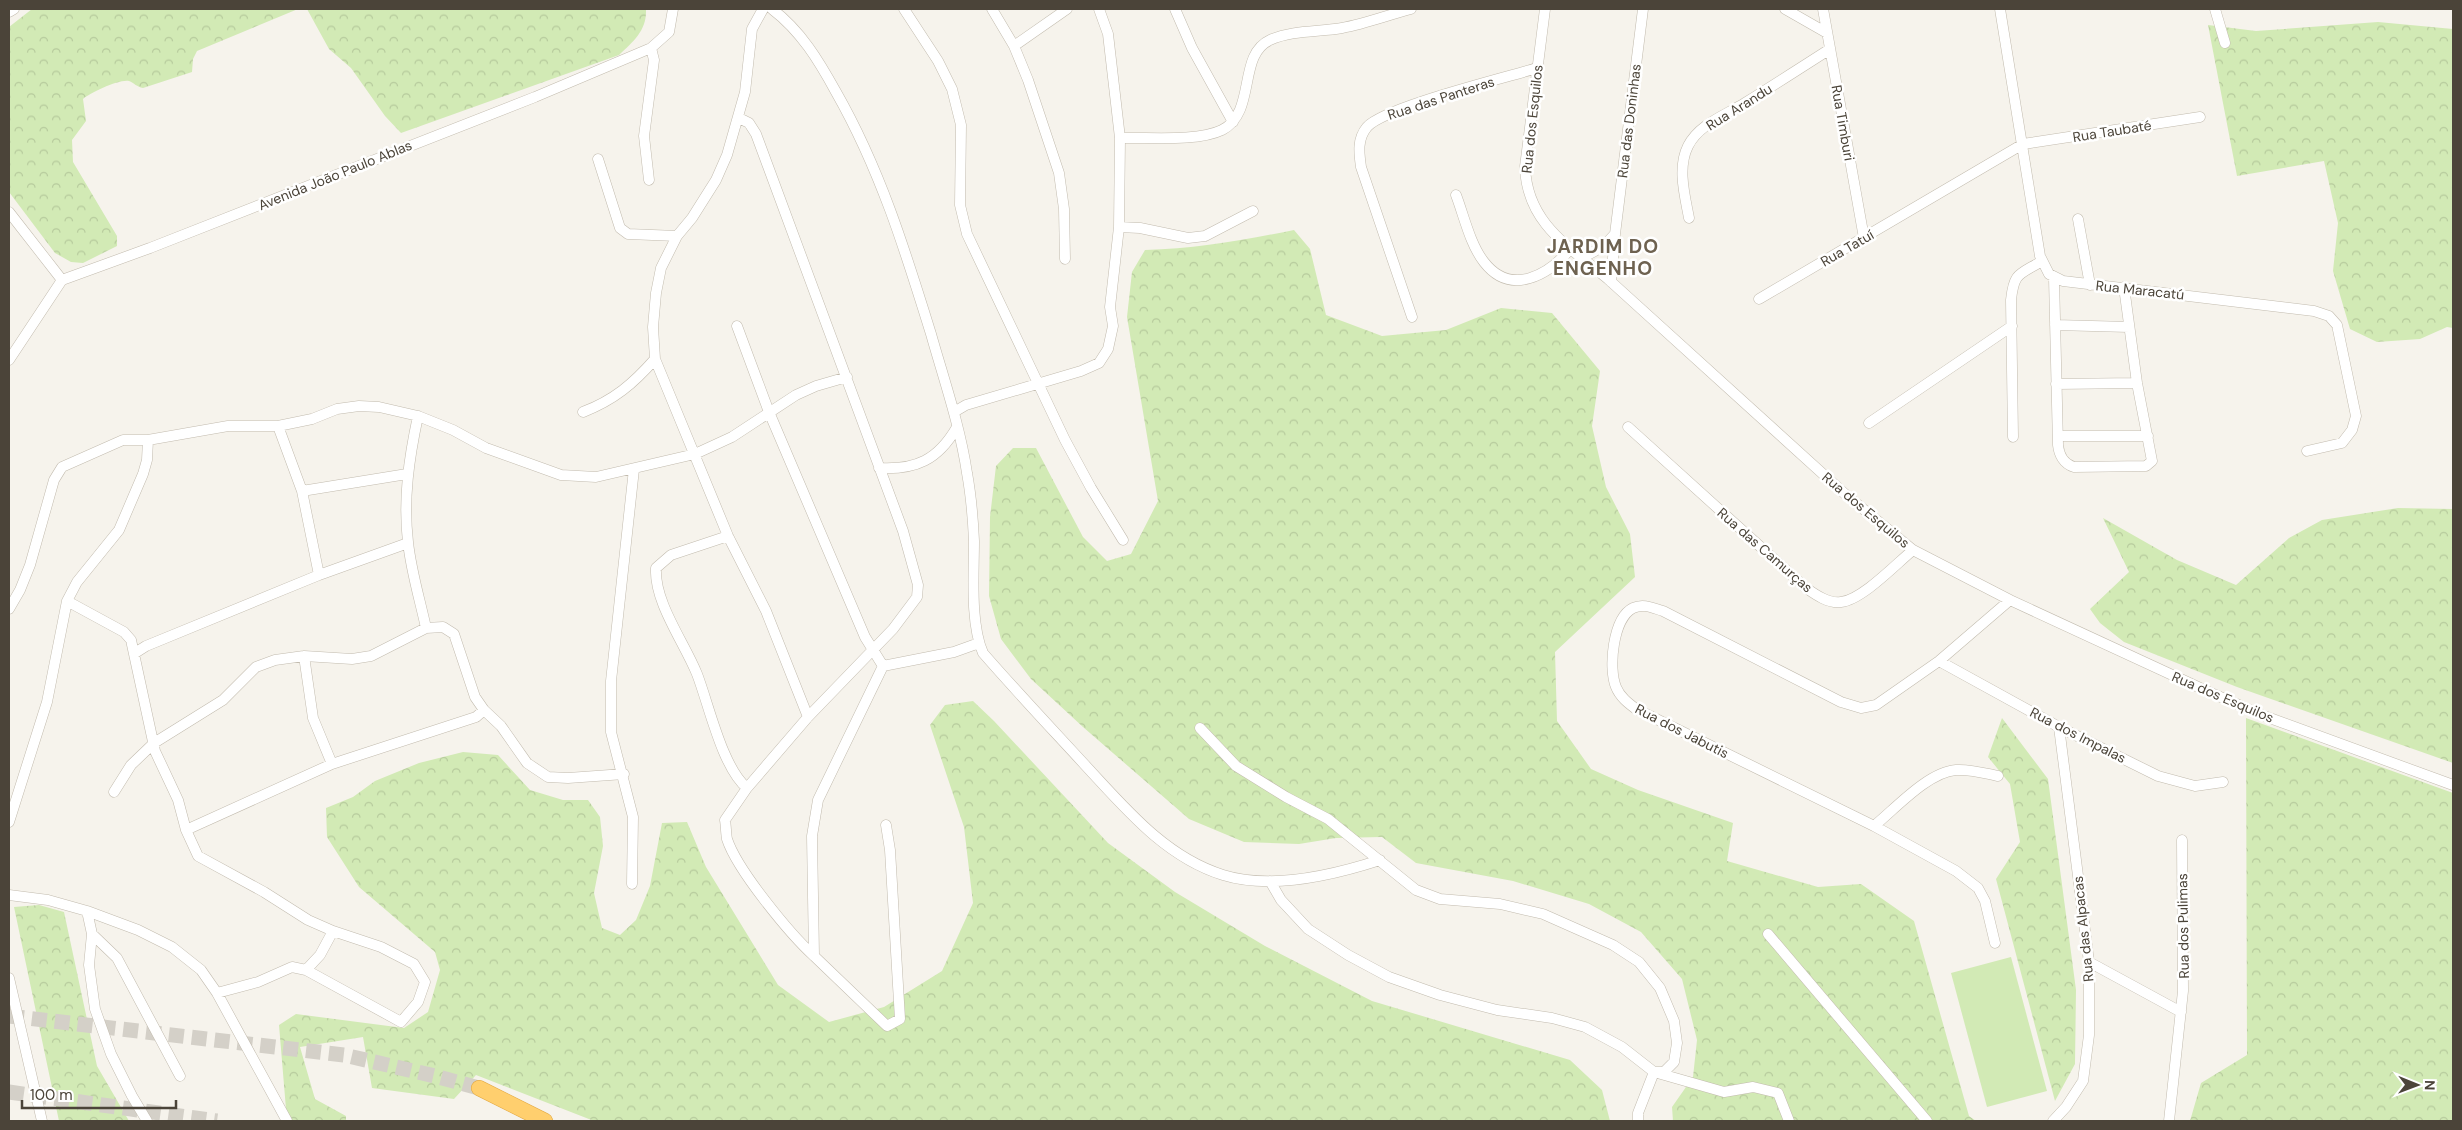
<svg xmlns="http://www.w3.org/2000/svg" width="2462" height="1130" font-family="'DM Sans',sans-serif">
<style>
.forest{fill:url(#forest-crowns)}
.garden{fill:#d2eab5}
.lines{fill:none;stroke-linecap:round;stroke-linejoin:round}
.highway-tunnel{stroke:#d4d0c8;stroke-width:15;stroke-dasharray:15 8;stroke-linecap:butt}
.minor-casing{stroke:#c2bbae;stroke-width:11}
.highway-casing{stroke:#e0a43c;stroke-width:16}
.minor{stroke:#fff;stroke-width:10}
.highway{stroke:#ffcf6e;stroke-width:15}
.labels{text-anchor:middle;stroke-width:5;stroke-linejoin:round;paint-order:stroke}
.street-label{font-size:14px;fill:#4b4439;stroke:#fff}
.district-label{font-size:19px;font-weight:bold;letter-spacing:1px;fill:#6e6250;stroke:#fff}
</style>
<defs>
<pattern id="forest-crowns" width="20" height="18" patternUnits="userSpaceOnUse" patternTransform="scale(1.25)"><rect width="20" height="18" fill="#d2eab5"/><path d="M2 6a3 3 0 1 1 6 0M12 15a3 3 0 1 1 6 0" fill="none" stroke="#b6ca9c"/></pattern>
</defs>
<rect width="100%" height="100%" fill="#f6f3ec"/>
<path class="forest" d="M32,9H298L197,51L193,59L192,72L143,88C137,87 134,83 129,81C119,79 90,93 83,99L86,121L72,140L73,162L117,236V246L83,263L71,262L55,253L9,192V27Z
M307,9H646C647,30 634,41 619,55L401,133L385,116L351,68L329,49Z
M2378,22L2453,29V328L2447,327L2420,339L2377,342L2350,329L2333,271L2338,223L2324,161L2237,176L2208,25L2256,31Z
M1294,230L1310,249L1326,315L1382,336L1446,330L1501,308L1552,313L1600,371L1592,426L1606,487L1630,534L1635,577L1555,652L1557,721L1591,769L1638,790L1733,823L1727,861L1818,887L1861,884L1914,921L1969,1116L1976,1121H1673L1672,1107L1693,1077L1697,1040L1682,979L1641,932L1589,904L1513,881L1416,863L1382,837L1336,838L1299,844L1244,842L1189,819L1083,727L1031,679L1001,639L989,596L990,517L996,466L1013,448H1036L1083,537L1107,561L1131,554L1158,501L1127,317L1132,272L1145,250C1196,249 1244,240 1294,230Z
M2398,508L2453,509V763L2237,687L2124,642L2100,623L2090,609L2129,572L2103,518L2177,560L2236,585L2289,538L2322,520Z
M973,701L994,721L1108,843L1175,892L1265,946L1372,1001L1570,1060L1602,1090L1610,1121H594L476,1075L454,1099L372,1088L363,1037L300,1047L315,1099L346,1116V1121H287L279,1025L296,1014L404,1028L428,1012L440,970L435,952L359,887L327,837L326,808L353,797L375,781L419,763L463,752L498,755L530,790L563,800H588L600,817L603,846L594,893L602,928L620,935L636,920L650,886L662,823L687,822L706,867L778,985L829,1022L884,1007L942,971L973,903L964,827L930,725L945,705Z
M2002,718L2048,779L2076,990L2075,1064L2055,1101L1996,879L2020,842L2010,784L1988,757Z
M2246,718L2453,793V1121H2190L2201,1083L2247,1055Z
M39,905L64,912L97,1066L129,1121H59L14,907Z"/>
<path class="garden" d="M2011,957L2047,1091L1987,1107L1951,973Z"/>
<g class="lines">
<path class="highway-tunnel" d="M9,1016L344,1055L435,1076L479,1088
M9,1092L217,1121"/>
<g class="minor-casing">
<path id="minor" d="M763,9L752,29L745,92L727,155L716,180L692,218L677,236L661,268L656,293L653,327L655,359L728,536L766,611L808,717
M772,9C801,31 819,61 836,92C880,169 905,250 931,334C944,380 960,426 967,473C971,495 973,519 974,541C974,574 970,623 983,653C1016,691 1051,728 1085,765C1125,808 1165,857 1223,875C1271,890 1334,875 1380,860
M904,9L938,61L952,89L961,125L960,205L967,234L1065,440L1091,488L1123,540
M992,9L1014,46L1028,80L1059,173L1064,209L1065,259
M1175,9L1192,48L1233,122
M1545,9L1525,167C1527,223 1568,246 1608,279L1845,494L1913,550L2010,600L2209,692L2267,717L2453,785
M1785,9L1827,33
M1823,9L1864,238
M2000,9L2040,256L2049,274L2063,281L2314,311L2329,316L2337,325L2356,416L2352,430L2342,443L2307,451
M2215,9L2225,43
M9,12L14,9
M1014,46L1067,9
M739,118L749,123L756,134L903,531L918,585L917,597L893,629L808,717L747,788L725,820C726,826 726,834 727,839C737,870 790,934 814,956
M1120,138C1148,137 1197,142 1222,130C1257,112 1237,55 1270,40C1292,30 1319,32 1342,28C1365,24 1388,15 1411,9
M598,159L620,228L628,234L677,236
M649,180L644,136L654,60L651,48
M1456,195C1464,216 1470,244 1484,262C1511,297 1549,275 1571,248
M9,212L62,280
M1689,218C1685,196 1677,168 1688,146C1699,124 1726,115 1745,103C1774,85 1802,67 1830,49
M2078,219L2090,285
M1119,227L1140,228L1188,238L1205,236L1253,211
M1582,258L1604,246L1615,234
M2054,278L2058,445C2059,455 2064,464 2074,467L2146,466L2152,461L2137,383L2124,287
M1611,282L1615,234L1643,9
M1759,299L2023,144L2200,117
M1412,317L1361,167C1359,153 1357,139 1367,127C1385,107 1505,78 1537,68
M2055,325L2129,327
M737,326L769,412L865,637L883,666
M9,360L62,280L150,248L535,97L651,48L669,32L673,9
M2056,384L2137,383
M583,412C614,400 633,384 655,359
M954,412L966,405L1081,371L1099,363L1108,349L1113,326L1110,307L1119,227L1120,138L1108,34L1099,9
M418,416C409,458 403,499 408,542C411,571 420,600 426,628
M1869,423L2012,326
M278,426L302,491L319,575
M1628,427L1806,588C1816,595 1829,604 1841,602C1862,600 1896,564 1913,550
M2058,436H2148
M2013,437L2011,300C2014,272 2019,275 2042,261
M148,440L228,426H278L312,419L337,409L359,406L379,407L418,416L453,430L486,448L561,475L596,477L695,454L732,437L796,395L816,386L847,377
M879,468C916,470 938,460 957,427
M302,491L407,474
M728,536L671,555L656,568C654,602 684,642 697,674C709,705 722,767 747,788
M67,601L124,632L131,640L155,751L178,800L186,830L198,856L264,892L308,920L333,931L320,955L306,970
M9,609L20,590L30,565L54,480L62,467L123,440H148L147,460L143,474L119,530L77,582L67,601L47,702L9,822
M135,653L146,646L319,575L408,543
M304,656L313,718L332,764
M1939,661L2059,727L2158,776L2195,786L2223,782
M1200,728L1236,766L1286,797L1328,819L1416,890L1440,899L1500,904L1543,914L1613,945L1639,962L1660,988L1674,1021L1677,1043L1674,1062L1664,1072H1654
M114,792L131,765L154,743L223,700L256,667L275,660L304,656L352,659L371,656L426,628L443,627L454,634L475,697L484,710L501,726L527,763L548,777L568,778L624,774
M886,825L890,850L900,1019L887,1026L814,956L812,836L818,800L883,666L954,652L979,643
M1874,826C1895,809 1928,772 1956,770C1970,769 1984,773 1998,776
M186,830L332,764L476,717L484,710
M1270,881L1281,900L1308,929L1348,955L1389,977L1440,995L1497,1010L1552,1018L1585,1027L1622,1047L1654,1072L1724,1092L1753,1087L1778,1093L1789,1121
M632,884L633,817L611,732V681L634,469
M9,895L48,900L87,911L138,930L172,947L201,970L217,993L287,1121
M87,911L92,934L89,965L95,1009L111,1054L132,1096L147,1121
M92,934L117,958L180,1076
M1768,934L1927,1121
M1995,943L1985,901L1978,888L1956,871L1874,826L1636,709C1628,703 1620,697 1616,687C1608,668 1613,618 1633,608C1643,603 1653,608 1663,611L1841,702L1861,708L1876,705L1939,661L2010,600
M2089,962L2181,1012
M9,978L42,1121
M217,993L258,982L292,967L306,970L401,1022L418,1002L425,982L414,964L381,947L333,931
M1638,1121V1113L1654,1072
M2053,1121L2066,1107L2083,1081L2089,1035V962L2059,727
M2169,1121L2183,991L2182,840"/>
</g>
<g class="highway-casing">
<path id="highway" d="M479,1088L545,1121"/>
</g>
<use href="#minor" class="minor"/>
<use href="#highway" class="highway"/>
</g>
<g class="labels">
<g class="street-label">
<text transform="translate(1441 98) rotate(-18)" y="5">Rua das Panteras</text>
<text transform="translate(1739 107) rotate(-32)" y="5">Rua Arandu</text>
<text transform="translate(1532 119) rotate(-84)" y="5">Rua dos Esquilos</text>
<text transform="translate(1629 121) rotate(-83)" y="5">Rua das Doninhas</text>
<text transform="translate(1843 123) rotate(80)" y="5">Rua Timburi</text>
<text transform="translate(2112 131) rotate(-9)" y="5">Rua Taubaté</text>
<text transform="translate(335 175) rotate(-22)" y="5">Avenida João Paulo Ablas</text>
<text transform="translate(1847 248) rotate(-30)" y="5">Rua Tatuí</text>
<text transform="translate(2140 290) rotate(6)" y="5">Rua Maracatú</text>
<text transform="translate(1866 510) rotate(40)" y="5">Rua dos Esquilos</text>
<text transform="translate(1765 550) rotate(41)" y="5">Rua das Camurças</text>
<text transform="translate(2223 697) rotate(23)" y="5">Rua dos Esquilos</text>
<text transform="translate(1682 731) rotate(27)" y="5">Rua dos Jabutis</text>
<text transform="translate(2078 735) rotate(27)" y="5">Rua dos Impalas</text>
<text transform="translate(2183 926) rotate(-91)" y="5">Rua dos Pulimas</text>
<text transform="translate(2083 929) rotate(-96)" y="5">Rua das Alpacas</text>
</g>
<g class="district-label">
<text x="1603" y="253">JARDIM DO<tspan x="1603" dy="22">ENGENHO</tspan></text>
</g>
</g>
<rect width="2462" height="1130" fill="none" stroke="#4b4439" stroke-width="20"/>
<g transform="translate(2417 1085) rotate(91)" stroke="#ffffff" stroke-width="4" paint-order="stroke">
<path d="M0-4L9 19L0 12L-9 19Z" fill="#4b4439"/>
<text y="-8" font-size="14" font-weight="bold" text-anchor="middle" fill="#4b4439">N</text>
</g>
<path d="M22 1100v8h154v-8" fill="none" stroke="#4b4439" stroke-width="2.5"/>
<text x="30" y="1100" font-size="15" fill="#4b4439" stroke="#ffffff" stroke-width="4" paint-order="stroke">100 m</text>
</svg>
